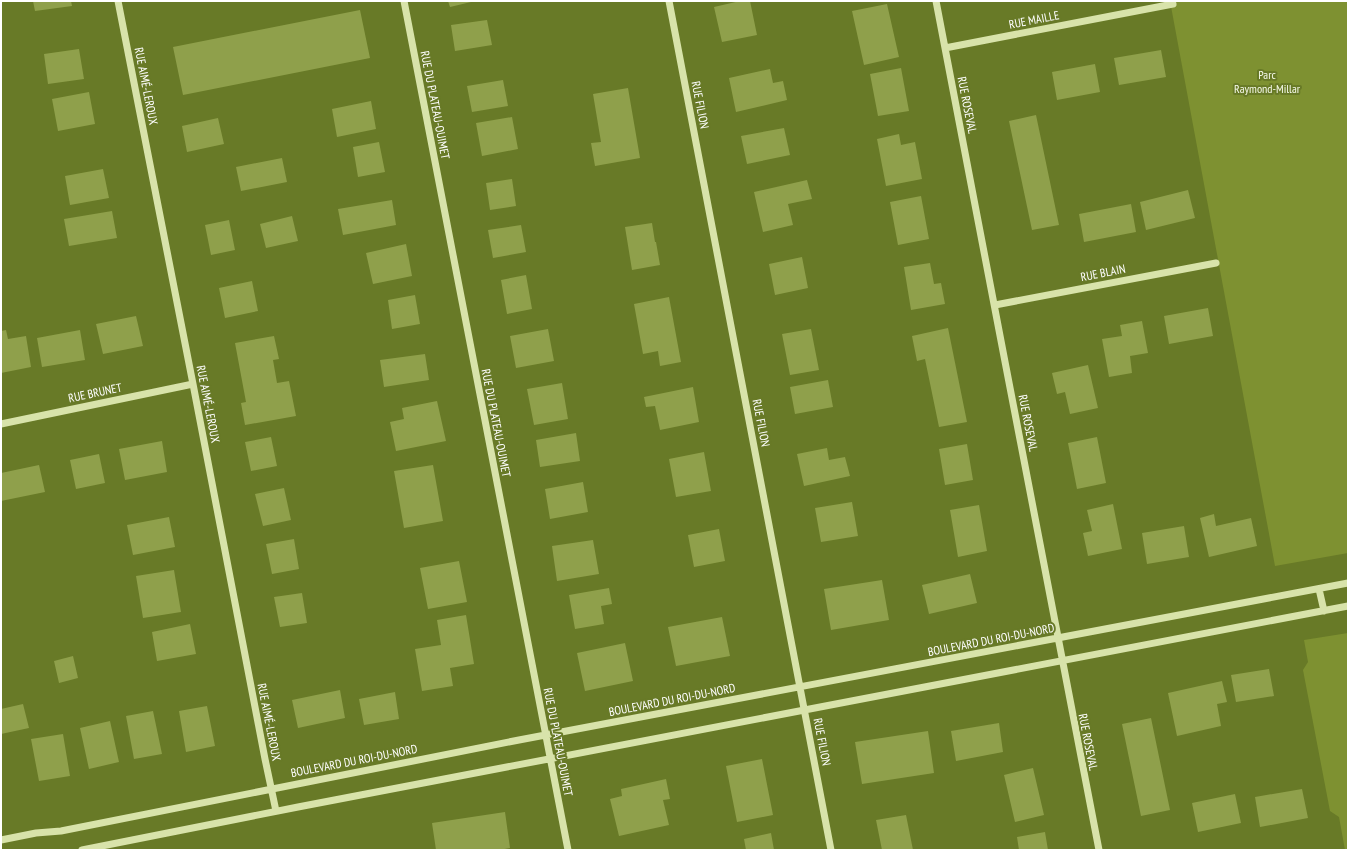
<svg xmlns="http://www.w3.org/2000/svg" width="1349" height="851" font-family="'PT Sans Narrow',sans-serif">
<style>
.green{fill:#7e9131}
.building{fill:#8fa04b}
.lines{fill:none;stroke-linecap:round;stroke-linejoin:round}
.minor{stroke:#d8e3aa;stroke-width:7}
.labels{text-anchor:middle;stroke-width:4;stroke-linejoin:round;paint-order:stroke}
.street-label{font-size:12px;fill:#fff;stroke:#687a27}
.park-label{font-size:12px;fill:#f7faeb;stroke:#687a27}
</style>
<rect width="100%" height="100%" fill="#687a27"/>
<path class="green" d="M1170,1H1348V553L1275,566Z
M1348,633V850H1345L1339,817L1330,811L1303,670L1308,662L1304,640Z"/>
<path class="building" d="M33,1H71L72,6L35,11Z
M448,1H471V2L450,7Z
M740,1H750L757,35L722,42L714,7Z
M887,4L899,57L864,65L852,11Z
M360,10L370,58L183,95L173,47Z
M487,20L492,45L455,51L451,25Z
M79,49L84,79L48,84L44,54Z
M1161,50L1166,77L1119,85L1114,58Z
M1095,64L1100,92L1057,100L1052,72Z
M901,68L909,111L878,116L870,74Z
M770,69L773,83L783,81L787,100L736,112L729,78Z
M503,80L508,106L472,112L467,86Z
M628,88L640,158L595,166L591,143L601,142L593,94Z
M89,92L95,124L58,131L52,99Z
M371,101L376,129L337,137L332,109Z
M1036,115L1059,225L1032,230L1009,121Z
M512,117L518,149L482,156L476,123Z
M218,118L224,144L187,152L182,126Z
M784,128L790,155L747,164L741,136Z
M899,134L901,145L915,142L922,179L886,186L877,139Z
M379,142L385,172L358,177L353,147Z
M282,158L287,182L241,191L236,167Z
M103,169L109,198L70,205L65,176Z
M512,179L516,206L490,210L486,183Z
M807,180L812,199L788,204L793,225L763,232L754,192Z
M1188,190L1195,218L1146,230L1140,202Z
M921,196L929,239L898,245L890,202Z
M392,200L396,225L343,235L338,209Z
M1131,204L1136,232L1084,242L1079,214Z
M112,211L117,238L69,246L64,219Z
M292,216L298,241L266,248L260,224Z
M229,220L235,250L211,255L205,225Z
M652,223L655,242H656L660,265L632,270L625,227Z
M521,225L526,252L493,258L488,230Z
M406,244L412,276L373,284L366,253Z
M802,257L808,288L775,295L769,264Z
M930,263L934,284L941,283L945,304L911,310L904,267Z
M526,275L532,309L507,314L501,280Z
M252,281L258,311L225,318L219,288Z
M415,295L420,324L392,329L388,300Z
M669,297L681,362L660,366L658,351L643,354L634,304Z
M1208,308L1213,336L1169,344L1164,316Z
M136,316L143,346L103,354L96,324Z
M1142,321L1148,353L1130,356L1132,373L1109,377L1102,339L1122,336L1120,325Z
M948,328L967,422L939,427L925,359L917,361L912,336Z
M548,329L554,361L516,368L510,336Z
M811,329L819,370L790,375L782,334Z
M6,330L8,339L26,336L31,367L1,373V331Z
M80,330L85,360L42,367L37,338Z
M274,336L279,359L273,360L277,383L289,381L296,416L245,425L241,403L246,402L235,343Z
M425,354L429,380L384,387L380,360Z
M1088,365L1098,408L1070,414L1065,392L1057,394L1052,373Z
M828,380L833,407L795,414L790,387Z
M562,383L568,419L534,425L527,389Z
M693,387L699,422L660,430L655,406L646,407L644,397Z
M437,401L446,441L396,451L390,422L404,419L402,408Z
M576,433L580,461L540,467L536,440Z
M271,437L277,466L251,471L245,442Z
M1097,437L1106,483L1077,489L1068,443Z
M162,441L167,472L125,480L119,449Z
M967,444L973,480L945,485L939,449Z
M827,448L829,460L845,457L850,476L804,486L797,454Z
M704,452L711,491L676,497L669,459Z
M99,454L105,483L76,489L70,460Z
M39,465L45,492L1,501V473Z
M433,465L443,521L404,528L394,471Z
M583,482L588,512L550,519L545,489Z
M284,488L291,520L263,526L255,494Z
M852,502L858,536L821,542L815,508Z
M1113,504L1122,549L1088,556L1083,533L1092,531L1087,510Z
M979,505L987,551L958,557L950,510Z
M1214,514L1216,526L1251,518L1257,546L1209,557L1200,518Z
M169,517L175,547L133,555L127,525Z
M1184,526L1189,557L1147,564L1142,533Z
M719,529L725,561L694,567L688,535Z
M294,539L299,569L272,574L266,544Z
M593,540L599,574L557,581L552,546Z
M459,561L467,602L428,609L420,568Z
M174,570L181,612L143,618L136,576Z
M970,574L977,603L929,614L922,585Z
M882,580L889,620L831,630L824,589Z
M609,588L612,604L601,606L604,624L575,629L569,595Z
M302,593L307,623L280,627L274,597Z
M466,615L474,664L450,668L453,686L422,691L415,649L441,645L437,620Z
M722,617L730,656L676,666L668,627Z
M190,624L196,654L157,661L152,632Z
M625,643L633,681L585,691L577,653Z
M73,656L78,678L59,683L54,661Z
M1269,669L1274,696L1236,702L1231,675Z
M1222,681L1227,702L1217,704L1221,726L1177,736L1168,693Z
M340,690L345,718L298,728L292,700Z
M395,692L399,719L364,725L359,699Z
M23,704L29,728L1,734V709Z
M207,706L215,746L186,752L179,711Z
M153,711L162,754L134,759L126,716Z
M1151,718L1170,810L1141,816L1122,724Z
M110,721L119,762L89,769L80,728Z
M999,723L1003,752L956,761L951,731Z
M928,731L934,773L862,784L855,742Z
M63,734L70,776L39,781L31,739Z
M762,759L773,815L737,822L726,766Z
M1033,768L1044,815L1015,822L1004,775Z
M666,779L670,799L663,800L669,825L619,836L610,799L622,796L621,789Z
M1302,789L1308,818L1260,827L1255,797Z
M1235,794L1241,823L1198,832L1192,803Z
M505,812L510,848L499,850H436L432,823Z
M906,815L913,850H882L876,820Z
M1045,832L1048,850H1019L1017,837Z
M771,833L774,850H746L744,839Z"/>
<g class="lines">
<path class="minor" d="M118,1L193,384L265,759L276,811
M404,1L568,850
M669,1L831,850
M936,1C991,284 1043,567 1099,850
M945,48L1173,4
M995,305L1216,263
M1,424L193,384
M1319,589L1324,611
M1,840L36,833L61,831L519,740L1348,583
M82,850L298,807L1348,606"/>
</g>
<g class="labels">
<g class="street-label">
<text transform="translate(1034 20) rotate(-11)" y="4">RUE MAILLE</text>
<text transform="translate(146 86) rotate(79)" y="4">RUE AIMÉ-LEROUX</text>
<text transform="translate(435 105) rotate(79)" y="4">RUE DU PLATEAU-OUIMET</text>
<text transform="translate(700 105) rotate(79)" y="4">RUE FILION</text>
<text transform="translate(967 105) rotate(79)" y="4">RUE ROSEVAL</text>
<text transform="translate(1103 273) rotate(-11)" y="4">RUE BLAIN</text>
<text transform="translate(95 393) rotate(-12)" y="4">RUE BRUNET</text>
<text transform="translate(208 404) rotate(79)" y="4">RUE AIMÉ-LEROUX</text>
<text transform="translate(496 423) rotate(79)" y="4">RUE DU PLATEAU-OUIMET</text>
<text transform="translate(761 423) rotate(79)" y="4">RUE FILION</text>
<text transform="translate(1028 423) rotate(79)" y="4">RUE ROSEVAL</text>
<text transform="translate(991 640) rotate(-11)" y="4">BOULEVARD DU ROI-DU-NORD</text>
<text transform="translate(672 700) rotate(-11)" y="4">BOULEVARD DU ROI-DU-NORD</text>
<text transform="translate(269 722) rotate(79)" y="4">RUE AIMÉ-LEROUX</text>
<text transform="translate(558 742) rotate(79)" y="4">RUE DU PLATEAU-OUIMET</text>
<text transform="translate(822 742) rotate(79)" y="4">RUE FILION</text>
<text transform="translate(1088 742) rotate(79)" y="4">RUE ROSEVAL</text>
<text transform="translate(354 761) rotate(-11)" y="4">BOULEVARD DU ROI-DU-NORD</text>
</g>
<g class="park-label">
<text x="1267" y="79">Parc<tspan x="1267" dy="14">Raymond-Millar</tspan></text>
</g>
</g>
<rect width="1349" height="851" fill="none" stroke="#ffffff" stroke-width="4"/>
</svg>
